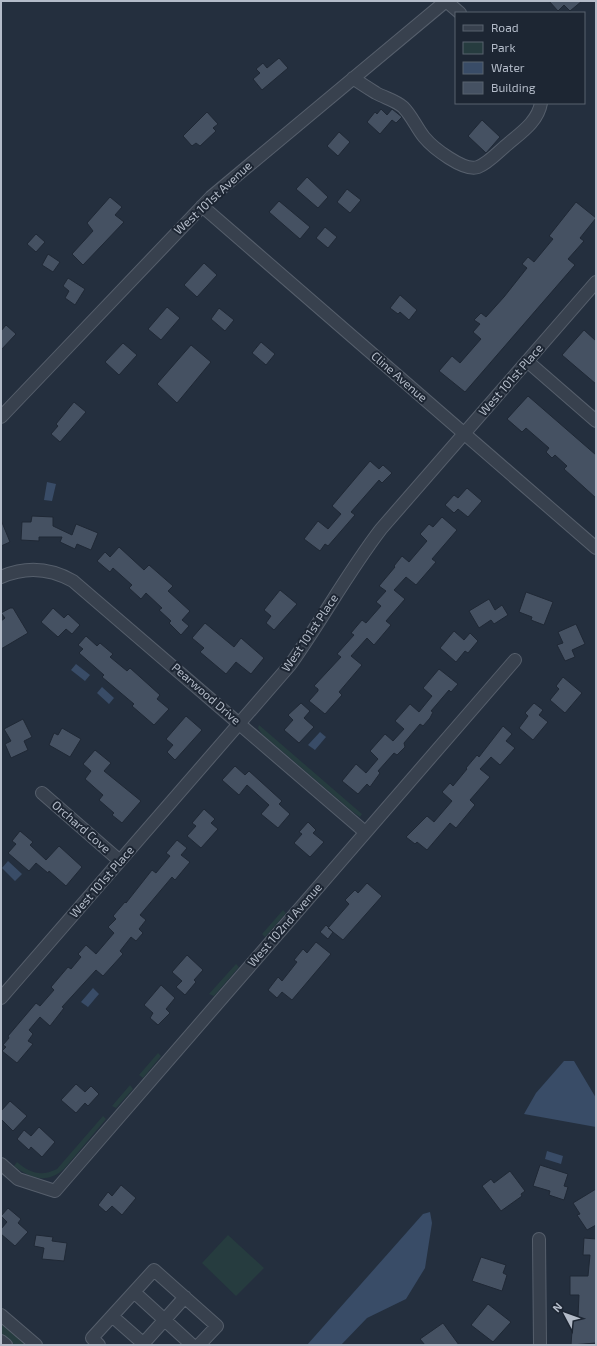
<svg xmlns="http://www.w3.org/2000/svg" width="597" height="1346" font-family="'Exo 2',sans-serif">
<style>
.green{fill:#263c3f}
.water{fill:#394c67}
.building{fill:#455162;stroke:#1f2835}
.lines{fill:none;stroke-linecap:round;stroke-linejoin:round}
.minor-casing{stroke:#565f6c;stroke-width:14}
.minor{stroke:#38414e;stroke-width:12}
.labels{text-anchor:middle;stroke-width:4;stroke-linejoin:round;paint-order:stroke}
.street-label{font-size:12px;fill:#b4bcc9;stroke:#1d2633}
</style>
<rect width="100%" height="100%" fill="#242f3e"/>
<path class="green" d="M259,725L362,814L360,817L353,812L262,734L258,728Z
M283,910L286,913L265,937L262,934Z
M236,964L239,967L214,996L209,994Z
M158,1053L161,1056L143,1078L139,1075Z
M130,1085L133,1089L116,1108L112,1106Z
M103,1116L106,1119L64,1169C47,1184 31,1179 14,1166L17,1162C30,1173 41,1177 57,1169Z
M228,1235L264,1268L236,1296L202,1263Z
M1,1319L31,1345H15L1,1333Z"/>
<path class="water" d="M47,482L56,484L52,501L44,500Z
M76,664L90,675L85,681L71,670Z
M102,687L114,698L109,704L97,693Z
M320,732L326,737L315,750L308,745Z
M8,861L22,874L15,881L2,868Z
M93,988L99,994L88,1007L81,1002Z
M564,1061H574L596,1098V1127L524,1114L536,1093Z
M547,1151L563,1156L561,1164L545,1159Z
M430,1212L432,1223L425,1268L406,1299L367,1318L341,1345H307L423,1214Z"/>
<path class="building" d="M549,1H582L570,11L564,5L558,11Z
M279,58L288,68L262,90L253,79L260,73L256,69L263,63L267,68Z
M381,109L387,115L392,109L402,117L396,123L392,120L380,134L367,122L375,112L377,114Z
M207,112L218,124L213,128L216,131L200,146L196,143L192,146L183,136Z
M482,120L500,137L486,153L468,136Z
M339,132L350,142L338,156L327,146Z
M307,177L328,197L318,208L296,189Z
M347,189L361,200L350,213L337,202Z
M110,197L122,207L115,215L124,222L83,265L72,254L93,231L87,223Z
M279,201L310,227L300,239L269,212Z
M576,202L596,218L580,238L584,241L568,259L575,265L465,392L439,371L452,356L460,363L481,339L473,332L480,324L474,320L481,313L486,317L504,297L527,268L522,264L528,257L534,262L553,239L549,236Z
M325,227L337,237L328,248L316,238Z
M36,234L45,242L36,252L27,244Z
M48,254L60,262L53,272L42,265Z
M204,263L217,275L197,297L184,285Z
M68,278L85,289L75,305L65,298L69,291L63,286Z
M400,295L417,310L409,320L400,312L398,314L390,308Z
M167,307L180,318L161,340L148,329Z
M219,308L234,320L225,331L211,319Z
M6,325L16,334L1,350V331Z
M584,330L596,341V384L562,355Z
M261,342L275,354L266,365L252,353Z
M123,343L137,355L119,375L105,362Z
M191,345L211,362L177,403L157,384Z
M528,396L596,455V498L564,469L567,466L555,455L552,458L546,452L549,448L526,428L522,432L507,419Z
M74,402L86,412L60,442L51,434L58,426L56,424Z
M370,461L379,469L383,465L392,473L382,483L379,480L351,512L355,515L328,546L325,544L320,551L304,539L318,521L328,529L341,514L332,506Z
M467,488L482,501L468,517L458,509L454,513L445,505L454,495L458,498Z
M32,516L53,517V526L72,535L76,524L98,533L91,550L77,544L75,549L60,542L62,537H39V541L21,540L22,522H31Z
M442,517L457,530L432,559L436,562L416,585L406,577L394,590L405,599L386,621L391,625L374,645L367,638L351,656L362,665L339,692L342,695L325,714L309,701L318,691V689L314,686L341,657L337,654L354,635L351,633L362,620L366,623L381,606L376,602L386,591L379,586L395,567L394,566L402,556L409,562L427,541L420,534L429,524L433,527Z
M1,520L10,542L1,546Z
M119,547L144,570L149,565L173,586L168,591L190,611L182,620L189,626L181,635L169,623L171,621L159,610L162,608L146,593L141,599L129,588L132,585L113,568L110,572L97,561L105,552L110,557Z
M280,590L297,604L274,630L266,623L271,616L264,610Z
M526,592L553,602L544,625L531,620L532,617L519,612Z
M489,599L495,610L502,605L508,615L494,624L491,620L479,628L469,611Z
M10,608H13L28,633L1,649V621L5,618L1,613Z
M53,608L64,618L68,614L80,625L72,634L66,629L58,637L41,622Z
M205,623L234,647L241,638L264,658L251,674L236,662L226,674L200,652L204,648L192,638Z
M576,624L585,644L572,650L575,657L565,661L557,645L563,643L558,632Z
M454,631L464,640L470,633L478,641L468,653L465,651L456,662L440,648Z
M86,636L97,646L100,643L113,654L110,657L127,671L130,668L160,695L157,699L169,709L154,725L132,706L134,704L102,677L104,675L79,653L83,649L78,645Z
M439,669L458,684L451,692L449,690L431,711L433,712L430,718L423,726L420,724L404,743L405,747L397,755L394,753L378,771L380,773L370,787L367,784L358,794L342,781L356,764L366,773L378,759L370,751L385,734L393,741L404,729L395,721L410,704L419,712L432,696L423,688Z
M563,677L582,693L565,713L550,700L559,689L556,686Z
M301,703L310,711L304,718L314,727L299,743L284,730L293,720L288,715Z
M534,703L543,710L539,715L548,722L533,740L519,728L528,716L525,713Z
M186,716L202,730L175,760L167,752L173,745L166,739Z
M23,719L32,737L24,741L28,750L11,758L5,744L11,741L4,729Z
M503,726L512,734L506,741L515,748L500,765L491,757L480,769L490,777L470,800L475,805L456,828L450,823L427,850L417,842L415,844L406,837L427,816L434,822L452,801L442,792L450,783L453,786L467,769L466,768L477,755L479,757Z
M62,728L81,739L70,757L49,745L54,733L58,735Z
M95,750L111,763L104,771L141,801L122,823L112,815L114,813L99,800L103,795L85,779L91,771L83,764Z
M235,766L245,775L249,771L282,801L279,804L290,814L278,828L261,814L269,805L247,785L239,795L222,780Z
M204,809L215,819L211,823L218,829L201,848L187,836L196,826L192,823Z
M308,822L316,830L313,833L324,842L310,857L294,843L302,834L299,832Z
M20,831L33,842L30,845L46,860L59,846L82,867L66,886L49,871L48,873L36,863L29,871L8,853L16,844L12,841Z
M177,840L187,848L181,855L190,862L175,880L172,877L140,915L146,920L139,929L143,933L136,941L131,937L120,951L123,954L103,976L96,970L62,1007L64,1008L50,1026L40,1017L29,1030L33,1034L28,1041L33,1044L17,1063L2,1051L6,1047L3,1045L9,1038L8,1036L36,1003L40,1006L54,990L51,987L68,967L71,969L81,957L78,954L86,945L96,954L114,933L108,927L116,919L113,916L125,902L126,903L152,870L156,873L170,856L166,853Z
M367,883L382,896L343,940L328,928L349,904L345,900L355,890L358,893Z
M326,925L333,932L328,939L320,932Z
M316,942L331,954L292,1000L282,992L277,998L268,990L278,977L282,981L297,962L294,960L303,949L307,953Z
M187,955L203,970L194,980L196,982L185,995L176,987L182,981L172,972Z
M161,985L175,998L166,1009L170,1013L158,1025L150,1018L153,1013L144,1005Z
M76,1084L85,1092L91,1086L99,1094L88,1106L85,1103L76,1113L61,1100Z
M10,1101L27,1116L13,1131L1,1119V1111Z
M39,1127L55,1142L42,1157L31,1147L29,1150L17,1139L24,1130L31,1136Z
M540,1165L568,1174L564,1186L568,1187L564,1200L549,1195L550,1191L533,1186Z
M510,1171L525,1191L521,1194L522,1196L501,1211L482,1186L491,1179L494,1183Z
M121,1185L136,1198L122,1215L112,1206L106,1212L98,1205L108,1192L112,1196Z
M596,1189V1225L587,1230L577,1215L580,1214L573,1203Z
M8,1208L21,1219L18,1223L28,1232L15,1246L1,1234V1229L7,1222L1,1216Z
M36,1235L53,1237L52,1241L67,1243L64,1261L42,1259L44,1248L34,1246Z
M584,1238L596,1239V1343L571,1345L573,1317H578L579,1295H570V1276H588L590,1255H583Z
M481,1257L506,1265L503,1273L507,1275L502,1291L472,1281Z
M488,1304L511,1322L493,1342L471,1325Z
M443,1323L459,1345H425L420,1339Z"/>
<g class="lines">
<g class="minor-casing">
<path id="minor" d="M446,1L460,13
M353,78C360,83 368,88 376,93C385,98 395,100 403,107C412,116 416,127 424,137C433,148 464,172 478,167C489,163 500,150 509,143C522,132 538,121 541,103
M202,206L596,548
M527,361L596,421
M1,417L211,197L446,1
M1,577C26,566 50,568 73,581L365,832
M42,793L120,861
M1,998L290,665C322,620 348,572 381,529L596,282
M1,1164L18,1179L55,1191L515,660
M539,1239L540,1345
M134,1292L192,1345
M1,1315L36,1345
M112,1316L145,1345
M1,1341L6,1345
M99,1345L92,1338L154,1270L217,1326L199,1345
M142,1345L185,1297"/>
</g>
<use href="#minor" class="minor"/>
</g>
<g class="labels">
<g class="street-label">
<text transform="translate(213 198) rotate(-43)" y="4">West 101st Avenue</text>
<text transform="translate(399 377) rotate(41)" y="4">Cline Avenue</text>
<text transform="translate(511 380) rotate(-49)" y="4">West 101st Place</text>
<text transform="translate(310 633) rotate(-56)" y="4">West 101st Place</text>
<text transform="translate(206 694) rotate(41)" y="4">Pearwood Drive</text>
<text transform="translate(81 827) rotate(41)" y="4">Orchard Cove</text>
<text transform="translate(102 882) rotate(-49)" y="4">West 101st Place</text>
<text transform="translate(285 925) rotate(-49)" y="4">West 102nd Avenue</text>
</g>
</g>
<rect width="597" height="1346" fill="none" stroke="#b4bcc9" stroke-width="4"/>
<rect x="455" y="12" width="130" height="92" fill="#1d2633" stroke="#59626f"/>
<rect x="463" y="25" width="20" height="6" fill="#38414e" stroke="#59626f"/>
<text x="491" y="32" font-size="12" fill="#b4bcc9">Road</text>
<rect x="463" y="42" width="20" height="12" fill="#263c3f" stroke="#59626f"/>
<text x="491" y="52" font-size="12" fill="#b4bcc9">Park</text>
<rect x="463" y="62" width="20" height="12" fill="#394c67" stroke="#59626f"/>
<text x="491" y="72" font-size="12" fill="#b4bcc9">Water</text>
<rect x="463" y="82" width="20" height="12" fill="#455162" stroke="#59626f"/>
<text x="491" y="92" font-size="12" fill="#b4bcc9">Building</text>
<g transform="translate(565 1314) rotate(311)" stroke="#1d2633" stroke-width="3" paint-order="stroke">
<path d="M0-3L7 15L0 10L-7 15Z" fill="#b4bcc9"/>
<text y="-6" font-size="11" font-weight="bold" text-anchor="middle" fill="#b4bcc9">N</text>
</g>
</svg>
